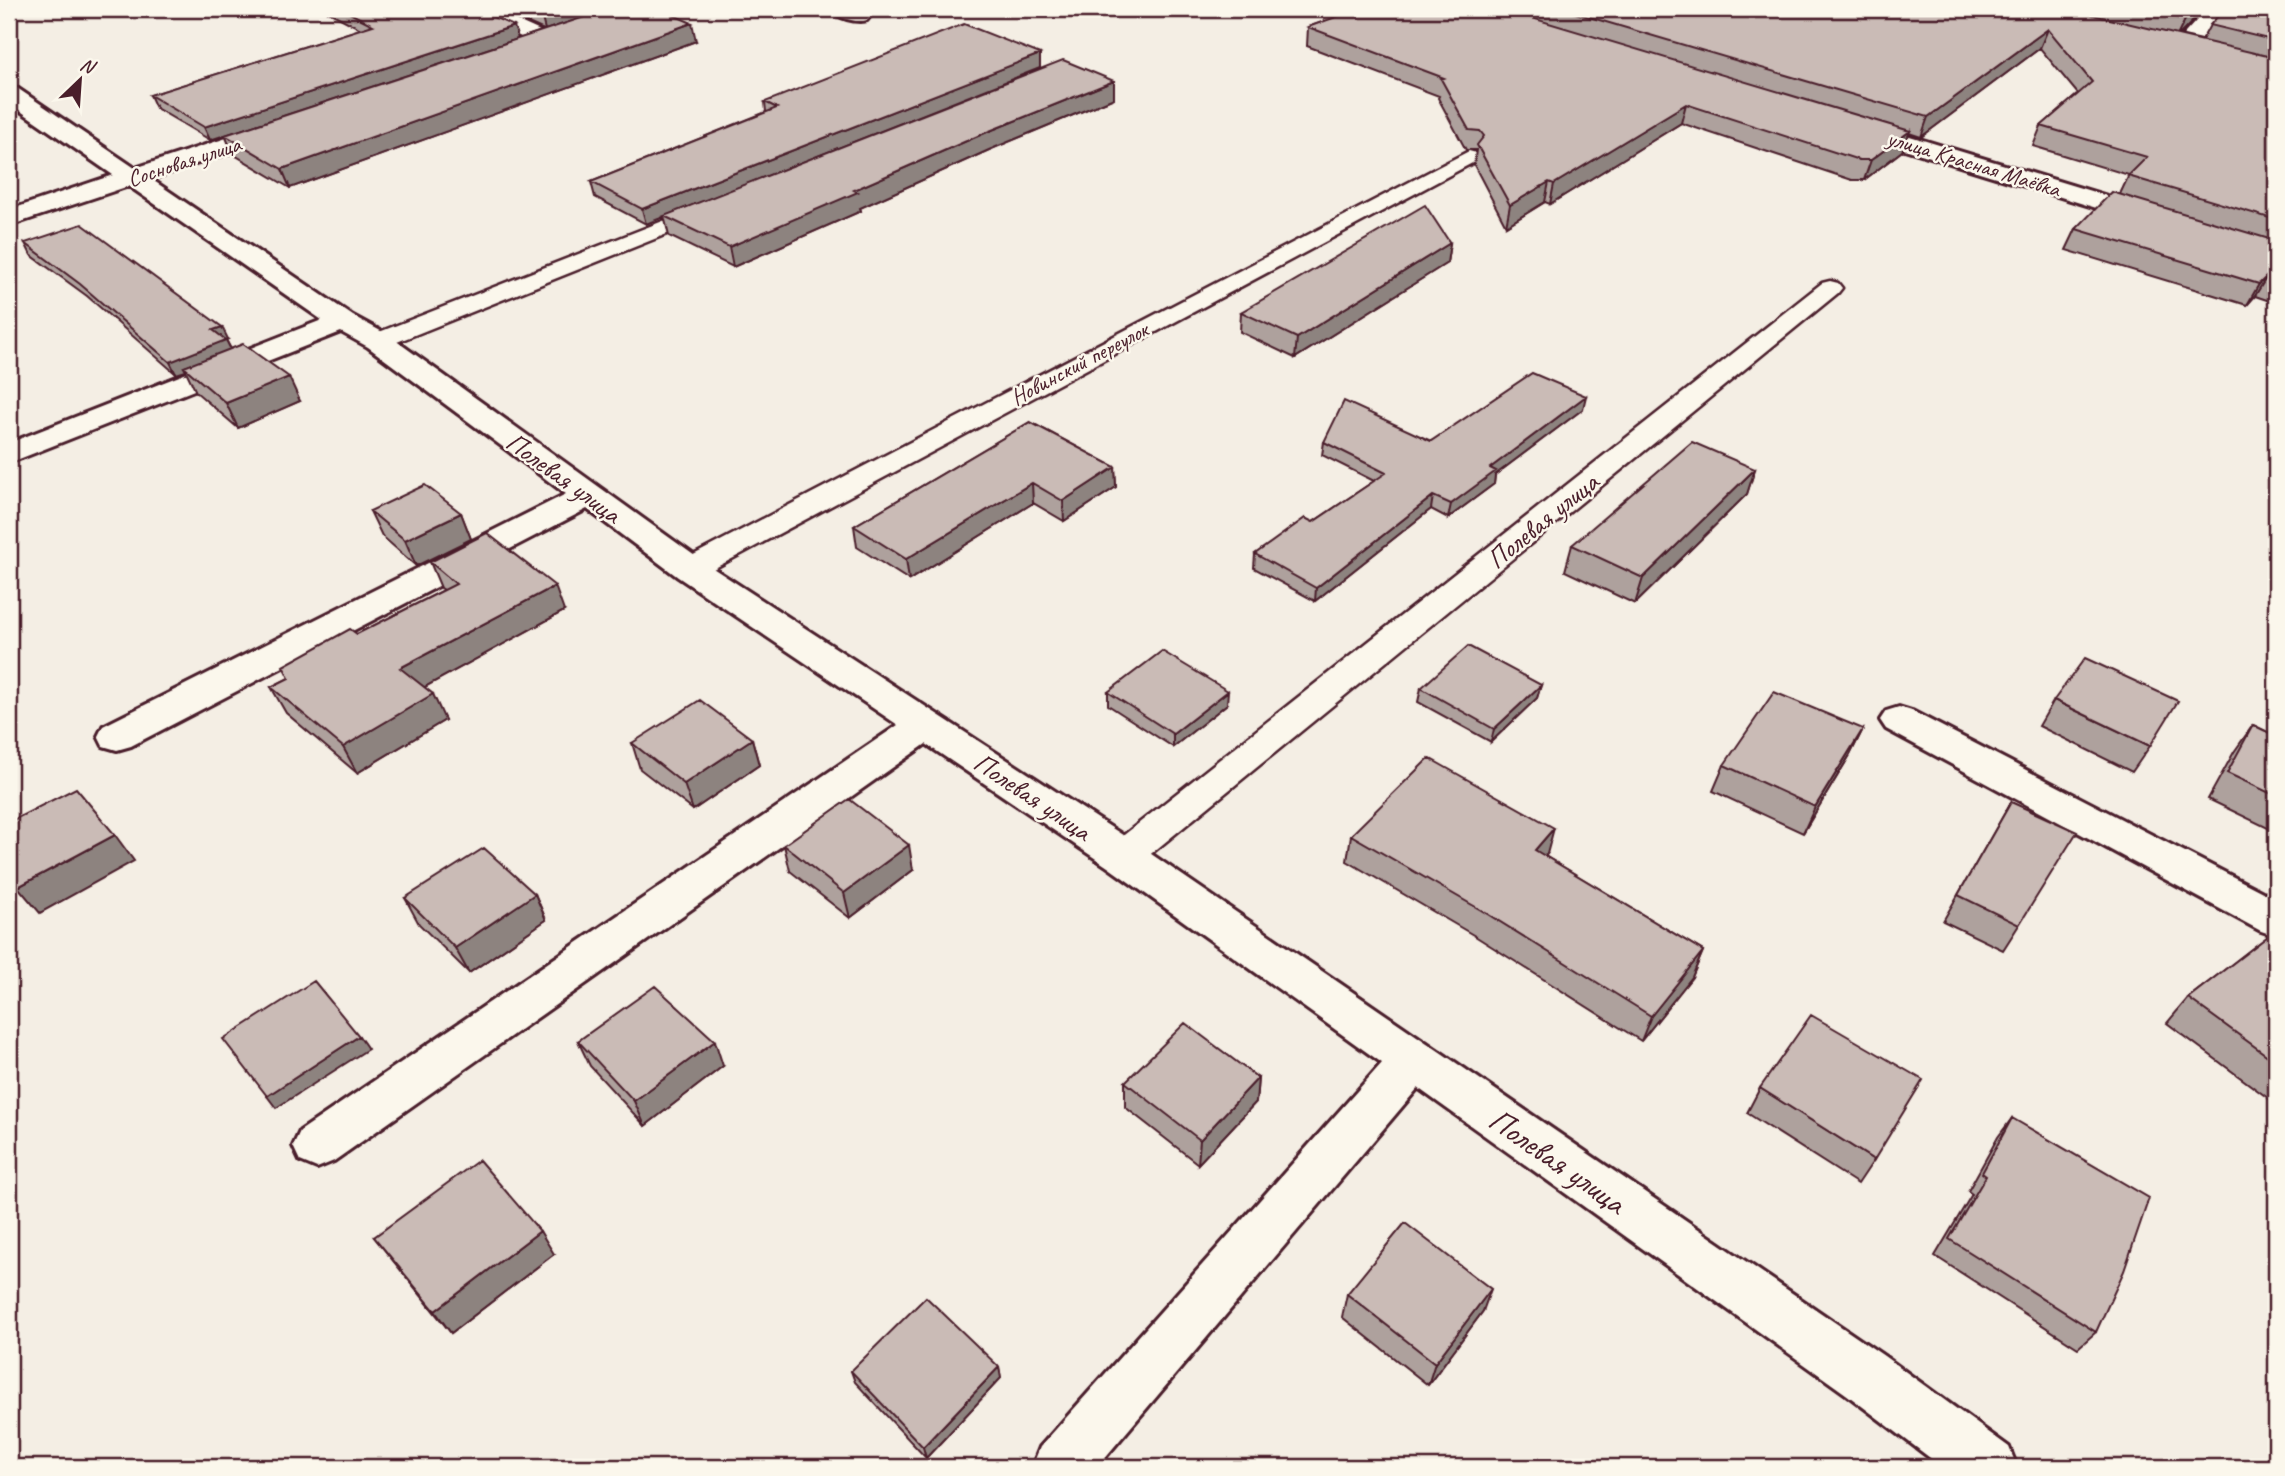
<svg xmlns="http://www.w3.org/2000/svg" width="2285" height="1476" font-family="Caveat,sans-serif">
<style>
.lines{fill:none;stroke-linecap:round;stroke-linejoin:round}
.service-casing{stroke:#4a1f2b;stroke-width:5}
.minor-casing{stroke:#4a1f2b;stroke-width:6}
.service{fill:#fbf7ec;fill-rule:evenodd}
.minor{fill:#fbf7ec;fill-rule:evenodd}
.wall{fill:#aea19d;stroke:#4a1f2b;stroke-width:2}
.shaded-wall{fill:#8d837f;stroke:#4a1f2b;stroke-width:2}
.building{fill:#cabbb6;stroke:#4a1f2b;stroke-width:2}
.labels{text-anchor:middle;stroke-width:5;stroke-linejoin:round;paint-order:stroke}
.far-street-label{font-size:23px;fill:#4a1f2b;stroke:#fbf7ec}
.street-label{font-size:28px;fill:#4a1f2b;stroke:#fbf7ec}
.near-street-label{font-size:33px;fill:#4a1f2b;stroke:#fbf7ec}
</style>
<rect width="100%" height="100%" fill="#f4eee4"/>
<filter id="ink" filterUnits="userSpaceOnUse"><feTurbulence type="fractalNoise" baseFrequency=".0143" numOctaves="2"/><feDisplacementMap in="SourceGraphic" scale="14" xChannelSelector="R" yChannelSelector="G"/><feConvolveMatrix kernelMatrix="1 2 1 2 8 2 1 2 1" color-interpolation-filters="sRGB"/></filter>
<g filter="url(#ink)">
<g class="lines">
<g class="service-casing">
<path id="service" d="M1469,151L1476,153L1479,157L1476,161L700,576L690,578L680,576L675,569L680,562Z
M709,203L717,204L720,209L717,214L387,346L378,348L369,346L366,341L369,336Z
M1830,281L1838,283L1842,288L1838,293L1136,866L1123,870L1110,866L1105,856L1110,846L1822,283Z"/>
</g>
<g class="minor-casing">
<path id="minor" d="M465,9H491L551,36L554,40L551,44H537L468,13Z
M830,9H859L870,16L867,20C856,23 837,18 830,9Z
M2207,9H2228L2189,52H2175L2172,48L2175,44Z
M9,86L17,88L135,168L272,123H288L292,128L288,133L151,179L353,316L388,335L702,561L1138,845L1884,1356L2009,1447L2017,1467H1942L1846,1394L1418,1088L1097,1467H1032L1040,1447L1382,1063L1108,867L926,744L334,1161L317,1168L300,1161L293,1146L300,1131L898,725L678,577L587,509L131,746L117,750L103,746L98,736L103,726L566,494L368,347L341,332L9,463V443L322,320L129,186L9,226V210L113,175L9,103Z
M1857,120L2160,212L2164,217L2160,222L2151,225L2142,222L1849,132L1846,127L1849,122Z
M1899,707L1912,711L2276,899V936L2261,931L1886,729L1880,720L1886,711Z"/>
</g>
<use href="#service" class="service"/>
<use href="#minor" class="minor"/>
</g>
<path class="wall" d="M323,9H475L518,39L544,30L497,9H659L696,41L290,188L233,154L225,135L210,140L156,108L150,95L361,29Z
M1312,9H2205L2179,35L2202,40L2210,25L2276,9V303L2255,296L2247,305L2066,250L2076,229L2120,194L2129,175L2033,146L2041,126L2078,94L2040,48L1921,137L1909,133L1902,151L1864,180H1852L1681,123L1550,204L1545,202L1506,226L1474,165L1476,150H1466L1438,98L1439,96L1307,46L1308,27L1337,17Z
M1040,68L646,224L595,197L591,182L766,112L765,102Z
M1114,81V98L989,150L860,208L861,211L733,267L669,236L664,216Z
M25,243L228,339L226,340L231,349L300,401L238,428L196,392L186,371L176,374L87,296L31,255Z
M1450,243L1447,263L1295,358L1240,332L1241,312Z
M1583,409L1495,475L1494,484L1448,518L1431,509L1315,601L1254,568L1255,554L1313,522L1374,481L1322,455L1324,442L1431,441Z
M1030,422L1115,467L1116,487L1064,521L1033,503L909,580L857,547L854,526Z
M1755,469L1747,494L1635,604L1565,571L1572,545Z
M370,511L461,513L471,539L416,566L382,536Z
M430,562L564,611L424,687L445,720L357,773L286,713L271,687L289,678L357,634L444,590L441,588Z
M1541,685L1537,698L1491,742L1418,702L1421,688Z
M1108,692L1227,704L1173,747L1108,705Z
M2054,700L2150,746L2132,772L2039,726Z
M2253,725L2276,736V832L2208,799L2234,752Z
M1863,729L1850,755L1803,833L1713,791L1724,765Z
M752,739L759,765L693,810L640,769L632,743Z
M2011,802L2019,925L2003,950L1943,921Z
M1351,835L1547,854L1545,856L1703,951L1692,977L1641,1041L1475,936L1347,861Z
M784,845L913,870L850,918L790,871Z
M535,894L546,920L469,973L419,924L405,898Z
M2276,930V1104L2167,1023L2188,998Z
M578,1041L723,1066L645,1126L590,1066Z
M1258,1078L1256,1102L1198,1164L1125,1107V1082Z
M1760,1088L1874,1160L1858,1184L1747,1113Z
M2012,1118L2096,1332L2078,1348L1935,1256L1972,1194L1968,1191L1998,1137Z
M374,1237L554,1254L451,1333Z
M1347,1294L1483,1311L1428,1385L1342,1317Z
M999,1367L1001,1378L926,1458L855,1382L851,1371Z"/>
<path class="shaded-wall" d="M571,9H610L545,30L542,18Z
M2195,9H2205L2176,38L2185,20Z
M692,23L696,41L290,188L282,169Z
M514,26L518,39L210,140L204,127Z
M2048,29L2040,48L1921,137L1928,117Z
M1040,54V68L646,224L642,209Z
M1114,81V98L989,150L860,208L861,211L733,267L729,247L854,190L987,132Z
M1686,104L1681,123L1550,204L1554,184Z
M1910,131L1902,151L1864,180L1871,160Z
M1549,182L1545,202L1506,226L1510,205Z
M1450,243L1447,263L1295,358L1297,338Z
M2268,275L2255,296L2247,305L2259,284Z
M222,327L228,339L226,340L232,352L184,367L186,371L176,374L170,362L213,330Z
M289,377L300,401L238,428L226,403Z
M1586,396L1583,409L1495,475L1494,484L1448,518L1451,504L1490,468Z
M1115,467L1116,487L1064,521L1063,501Z
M1755,469L1747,494L1635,604L1643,578Z
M1032,483L1033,503L909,580L906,559Z
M1433,496L1431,509L1315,601L1316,588Z
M461,513L471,539L416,566L405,540Z
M555,586L564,611L412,694L400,668Z
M1541,685L1537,698L1491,742L1494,729Z
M1228,691L1227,704L1173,747V734Z
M433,694L445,720L357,773L343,747Z
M1863,729L1850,755L1803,833L1815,807Z
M752,739L759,765L693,810L684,784Z
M1554,828L1547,854L1527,876L1535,850Z
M115,835L134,861L40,913L18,887Z
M909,845L913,870L850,918L844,893Z
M535,894L546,920L469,973L455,948Z
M1703,951L1692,977L1641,1041L1651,1016Z
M359,1036L368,1049L276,1108L267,1096Z
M715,1041L723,1066L645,1126L634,1101Z
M1258,1078L1256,1102L1198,1164L1200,1140Z
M540,1231L554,1254L451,1333L435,1311Z
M1491,1289L1483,1311L1428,1385L1435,1363Z
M999,1367L1001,1378L926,1458L923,1447Z"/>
<path class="building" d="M342,9H475L514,26L204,127L150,95L373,25Z
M521,9H571L542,18Z
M609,9H659L692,23L282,169L225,135Z
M1358,9H1502L1910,131L1871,160H1859L1686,104L1554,184L1549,182L1510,205L1477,145L1484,136L1480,131L1469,130L1441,79L1444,78L1308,27Z
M1562,9H2067L2276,58V220L2128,176L2147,157L2041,126L2092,82L2048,29L1928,117Z
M2138,9H2195L2185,20Z
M2224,9H2276V41L2210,25Z
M964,24L1040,54L642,209L591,182L777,108L765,102Z
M1063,60L1114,81L987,132L854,190L858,192L729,247L664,216Z
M2112,192L2276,241V278L2268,275L2259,284L2076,229Z
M1425,205L1450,243L1297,338L1241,312Z
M82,224L222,327L213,330L226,340L170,362L80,284L25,243Z
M243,344L289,377L226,403L184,367Z
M1532,373L1586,396L1490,468L1496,471L1451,504L1433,496L1316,588L1255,554L1305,518L1313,522L1386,473L1324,442L1344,401L1431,441Z
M1030,422L1115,467L1063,501L1032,483L906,559L854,526Z
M1692,442L1755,469L1643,578L1572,545Z
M425,485L461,513L405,540L370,511Z
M487,533L555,586L400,668L433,694L343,747L271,687L289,678L283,666L350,629L357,634L456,584L430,562Z
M1468,646L1541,685L1494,729L1421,688Z
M1162,651L1228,691L1173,734L1108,692Z
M2085,658L2178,701L2150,746L2054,700Z
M1774,692L1863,729L1815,807L1724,765Z
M700,700L752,739L684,784L632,743Z
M2253,725L2276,736V796L2227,773Z
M1429,758L1554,828L1535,850L1703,951L1651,1016L1481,910L1351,835Z
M76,788L115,835L18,887L9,874V822Z
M849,799L909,845L844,893L784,845Z
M2011,802L2077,832L2019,925L1958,895Z
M484,848L535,894L455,948L405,898Z
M2276,930V1062L2188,998Z
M314,981L359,1036L267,1096L223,1039Z
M655,986L715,1041L634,1101L578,1041Z
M1811,1015L1923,1080L1874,1160L1760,1088Z
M1185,1023L1258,1078L1200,1140L1125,1082Z
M2012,1118L2149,1198L2124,1271L2096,1332L1949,1239L1986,1176L1982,1173Z
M479,1160L540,1231L435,1311L374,1237Z
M1405,1223L1491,1289L1435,1363L1347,1294Z
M926,1297L999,1367L923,1447L851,1371Z"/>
</g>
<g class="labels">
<g class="far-street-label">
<text transform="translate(184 161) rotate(-18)" y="8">Сосновая улица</text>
<text transform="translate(1974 163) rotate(17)" y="8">улица Красная Маёвка</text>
<text transform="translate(1079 363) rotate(-28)" y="8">Новинский переулок</text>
</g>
<g class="street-label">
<text transform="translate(564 477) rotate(36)" y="10">Полевая улица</text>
<text transform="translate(1542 520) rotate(-39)" y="10">Полевая улица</text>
<text transform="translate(1033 796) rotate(34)" y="10">Полевая улица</text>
</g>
<g class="near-street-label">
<text transform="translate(1558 1160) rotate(35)" y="12">Полевая улица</text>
</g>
</g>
<rect width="2285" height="1476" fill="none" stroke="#fbf7ec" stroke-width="35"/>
<rect x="18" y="18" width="2250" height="1441" fill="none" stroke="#4a1f2b" stroke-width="2.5" filter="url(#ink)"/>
<g transform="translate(80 80) rotate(25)" stroke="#fbf7ec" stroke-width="5" paint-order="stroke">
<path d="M0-5L12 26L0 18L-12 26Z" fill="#4a1f2b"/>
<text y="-10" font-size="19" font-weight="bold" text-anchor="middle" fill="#4a1f2b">N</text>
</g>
</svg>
